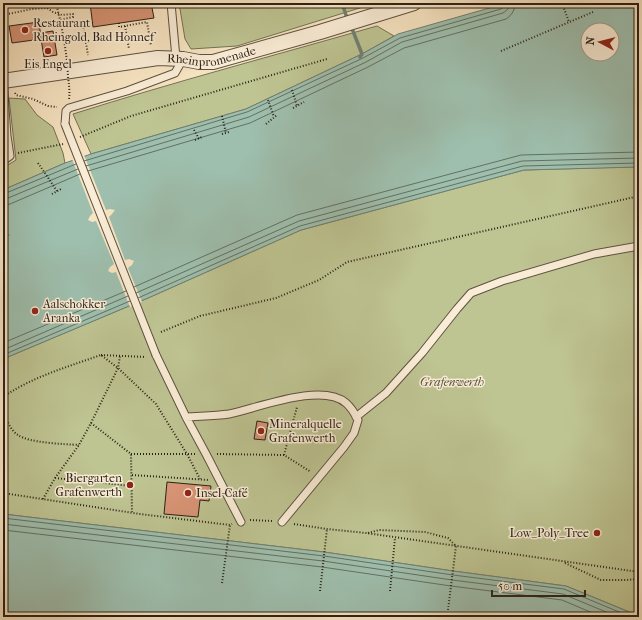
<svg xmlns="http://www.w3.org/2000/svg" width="642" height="620" font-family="'IM FELL French Canon',serif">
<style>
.green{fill:#bec492;stroke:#747254}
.water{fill:#9ebfae;stroke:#708072;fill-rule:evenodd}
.pier{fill:#f7e4c2}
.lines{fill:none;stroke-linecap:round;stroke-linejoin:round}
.shore{stroke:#647062;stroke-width:1}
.stream{stroke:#708072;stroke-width:3.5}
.building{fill:#d89476;stroke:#2b2117}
.service-casing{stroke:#5e5242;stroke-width:9}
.minor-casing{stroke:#5e5242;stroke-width:16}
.path{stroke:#2b2117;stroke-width:2;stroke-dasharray:1 2;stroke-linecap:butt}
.service{stroke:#faedd7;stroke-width:7}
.minor{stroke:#faedd7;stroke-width:14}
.service-bridge-casing{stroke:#5e5242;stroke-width:9;stroke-linecap:butt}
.path-bridge{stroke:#2b2117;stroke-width:2;stroke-dasharray:1 2;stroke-linecap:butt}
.service-bridge{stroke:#faedd7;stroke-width:7}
.poi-dot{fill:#8f2418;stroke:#faedd7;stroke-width:1.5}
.labels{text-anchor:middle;stroke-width:3;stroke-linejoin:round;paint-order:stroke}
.poi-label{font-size:12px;fill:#2b2117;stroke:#faedd7;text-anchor:start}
.street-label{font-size:12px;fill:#2b2117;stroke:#faedd7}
.park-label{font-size:12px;font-style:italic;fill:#57523c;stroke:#faedd7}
</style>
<rect width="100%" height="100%" fill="#f7e4c2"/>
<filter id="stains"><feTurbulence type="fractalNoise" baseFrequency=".005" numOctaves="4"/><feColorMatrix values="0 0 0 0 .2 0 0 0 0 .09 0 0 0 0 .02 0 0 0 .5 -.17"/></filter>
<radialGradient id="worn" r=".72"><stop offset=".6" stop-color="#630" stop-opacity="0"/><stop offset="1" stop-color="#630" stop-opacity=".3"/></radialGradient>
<path class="green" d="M179,3H376L237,46L191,49L185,39Z
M377,26L394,36L362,54L246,109L91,154L73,114C174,82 276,55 377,26Z
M9,98L25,99L37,115L53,127L63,153L65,163L3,190V168L16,160Z
M627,167H639V616L566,586L453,571L324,552L3,514V359L148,298L301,230L524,170Z"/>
<path class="water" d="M507,3H639V167L524,170L301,230L148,298L3,359V190L65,163L91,154L246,109L362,54L398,34ZM588,30H612V54H588Z
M3,514L324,552L453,571L566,586L639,616V617H3Z"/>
<path class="pier" d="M84,155L106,210L110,209L115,210L112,214L109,217L125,260L129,259L134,261L132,265L128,268L142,302L130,307L116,272L112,273L108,271L110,267L114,264L96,221L92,222L88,220L90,216L93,213L72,159Z"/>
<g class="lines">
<path class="shore" d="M84,161L247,112L363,58L400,38L501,9L504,7V3
M86,166L249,117L366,62L402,42L503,13L508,9L509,3
M88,171L250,123L368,67L404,48L506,19C512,15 515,10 515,3
M3,194L6,193L76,164
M3,199L8,198L78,169
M3,205L10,204L80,174
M134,287L297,215L521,155L639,152
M136,293L299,221L522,161L639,158
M138,298L300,226L523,166L639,163
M3,343L126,291
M3,350L128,296
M3,355L130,301
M3,518L324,556L453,575L564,589L631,617
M3,524L323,561L452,580L563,594L618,617
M3,530L322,567L451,586L562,600L602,617"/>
<path class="stream" d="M342,3L348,21
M351,26L362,54L360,57"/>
</g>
<path class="building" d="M90,3H151L154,18L93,27Z
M39,22L41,39L12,43L9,26Z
M53,31L57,55L44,57L40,33Z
M257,421L268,423L265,440L254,439Z
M167,482L211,486L209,501L200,500L198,517L164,514Z"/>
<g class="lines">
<g class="service-casing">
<path id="service" d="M171,3L176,58
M3,79L7,136L10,156L3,161
M65,124L66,111L69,108L127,91L175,73L183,59
M156,355L186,417L206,454L241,522
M186,417C200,416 215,416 229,414C258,408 322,382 346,403C352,408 355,414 358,420L354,433L344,447L282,522
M356,417L386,393L422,353L457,309L471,293L502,281L594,254L639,246"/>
</g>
<g class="minor-casing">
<g id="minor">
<path id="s1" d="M3,81L158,58L183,59L199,62H213L320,32L414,3"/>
</g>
</g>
<path class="path" d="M562,3L569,22
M3,15L32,9L47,8L53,12L62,15L73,14V17L60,20
M119,23V27L147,22L151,46
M83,25L88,55
M125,26L129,49
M501,51L593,12
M292,90L297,106
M15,93L16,95L33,99L48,106L57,107
M268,100L274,117
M293,108L304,102
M222,116L226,133
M266,124L277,115
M194,130L199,139
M222,134L229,132
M80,137L131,116L327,59
M195,140L202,137
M18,153L63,144
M38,163L57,191
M52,194L61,189
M3,237L9,235
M161,332L200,316L276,298L319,280L347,262L639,196
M101,355L146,357
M3,397C32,377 67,367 101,355L118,368L156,404L187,454L200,479
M3,415C8,421 11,431 18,435C29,443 64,444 79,445
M91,423L131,454L132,512
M131,454H196
M217,454L284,455L311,472
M284,455L297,407
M132,475L209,480
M55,478L132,486
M3,493L140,514L230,525L232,524
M43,499L55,478L79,445L91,423L118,368L120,356
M250,520L273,521
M294,524L327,529L366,533L639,572
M368,533L379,530L425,532L448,538L456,546L448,610
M565,563L601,580H626L639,579
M222,583L230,525
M320,591L327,529
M390,591L395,538"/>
<use href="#service" class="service"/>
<use href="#minor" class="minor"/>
<g class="service-bridge-casing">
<path id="service-bridge" d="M65,124L156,355"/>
</g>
<path class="path-bridge" d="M56,3C62,27 67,52 68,77C69,85 70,92 69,99"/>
<use href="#service-bridge" class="service-bridge"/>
</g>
<g class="poi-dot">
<circle cx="25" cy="30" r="4"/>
<circle cx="48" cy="51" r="4"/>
<circle cx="35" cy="311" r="4"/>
<circle cx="261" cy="431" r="4"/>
<circle cx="130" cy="485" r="4"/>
<circle cx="188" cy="493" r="4"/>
<circle cx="597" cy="533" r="4"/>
</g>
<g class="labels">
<g class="poi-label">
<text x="33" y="27">Restaurant<tspan x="33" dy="14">Rheingold, Bad Honnef</tspan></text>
<text x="48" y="68" text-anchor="middle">Eis Engel</text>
<text x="43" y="308">Aalschokker<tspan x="43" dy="14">Aranka</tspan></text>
<text x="269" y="428">Mineralquelle<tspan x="269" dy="14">Grafenwerth</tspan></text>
<text x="122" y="482" text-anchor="end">Biergarten<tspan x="122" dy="14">Grafenwerth</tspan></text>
<text x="196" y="497">Insel-Café</text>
<text x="589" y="537" text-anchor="end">Low_Poly_Tree</text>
</g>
<g class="street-label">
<text dy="4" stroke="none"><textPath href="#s1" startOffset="211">Rheinpromenade</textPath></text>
</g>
<g class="park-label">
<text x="452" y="386">Grafenwerth</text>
</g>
</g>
<rect width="642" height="620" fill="none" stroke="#f7e4c2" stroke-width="16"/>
<rect x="4" y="4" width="634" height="612" fill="none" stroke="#2b2117" stroke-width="2"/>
<rect x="8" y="8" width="626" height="604" fill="none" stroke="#2b2117"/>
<g transform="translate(600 42) rotate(277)"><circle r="19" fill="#faedd7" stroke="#a79b8a"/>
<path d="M0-3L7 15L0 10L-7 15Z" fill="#8f2418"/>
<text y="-6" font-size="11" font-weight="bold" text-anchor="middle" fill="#2b2117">N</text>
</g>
<path d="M492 590v6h93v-6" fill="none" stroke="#2b2117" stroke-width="2"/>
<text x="498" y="590" font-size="12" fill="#2b2117" stroke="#faedd7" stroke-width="3" paint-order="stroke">50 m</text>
<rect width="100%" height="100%" filter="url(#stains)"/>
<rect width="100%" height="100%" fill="url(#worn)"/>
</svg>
